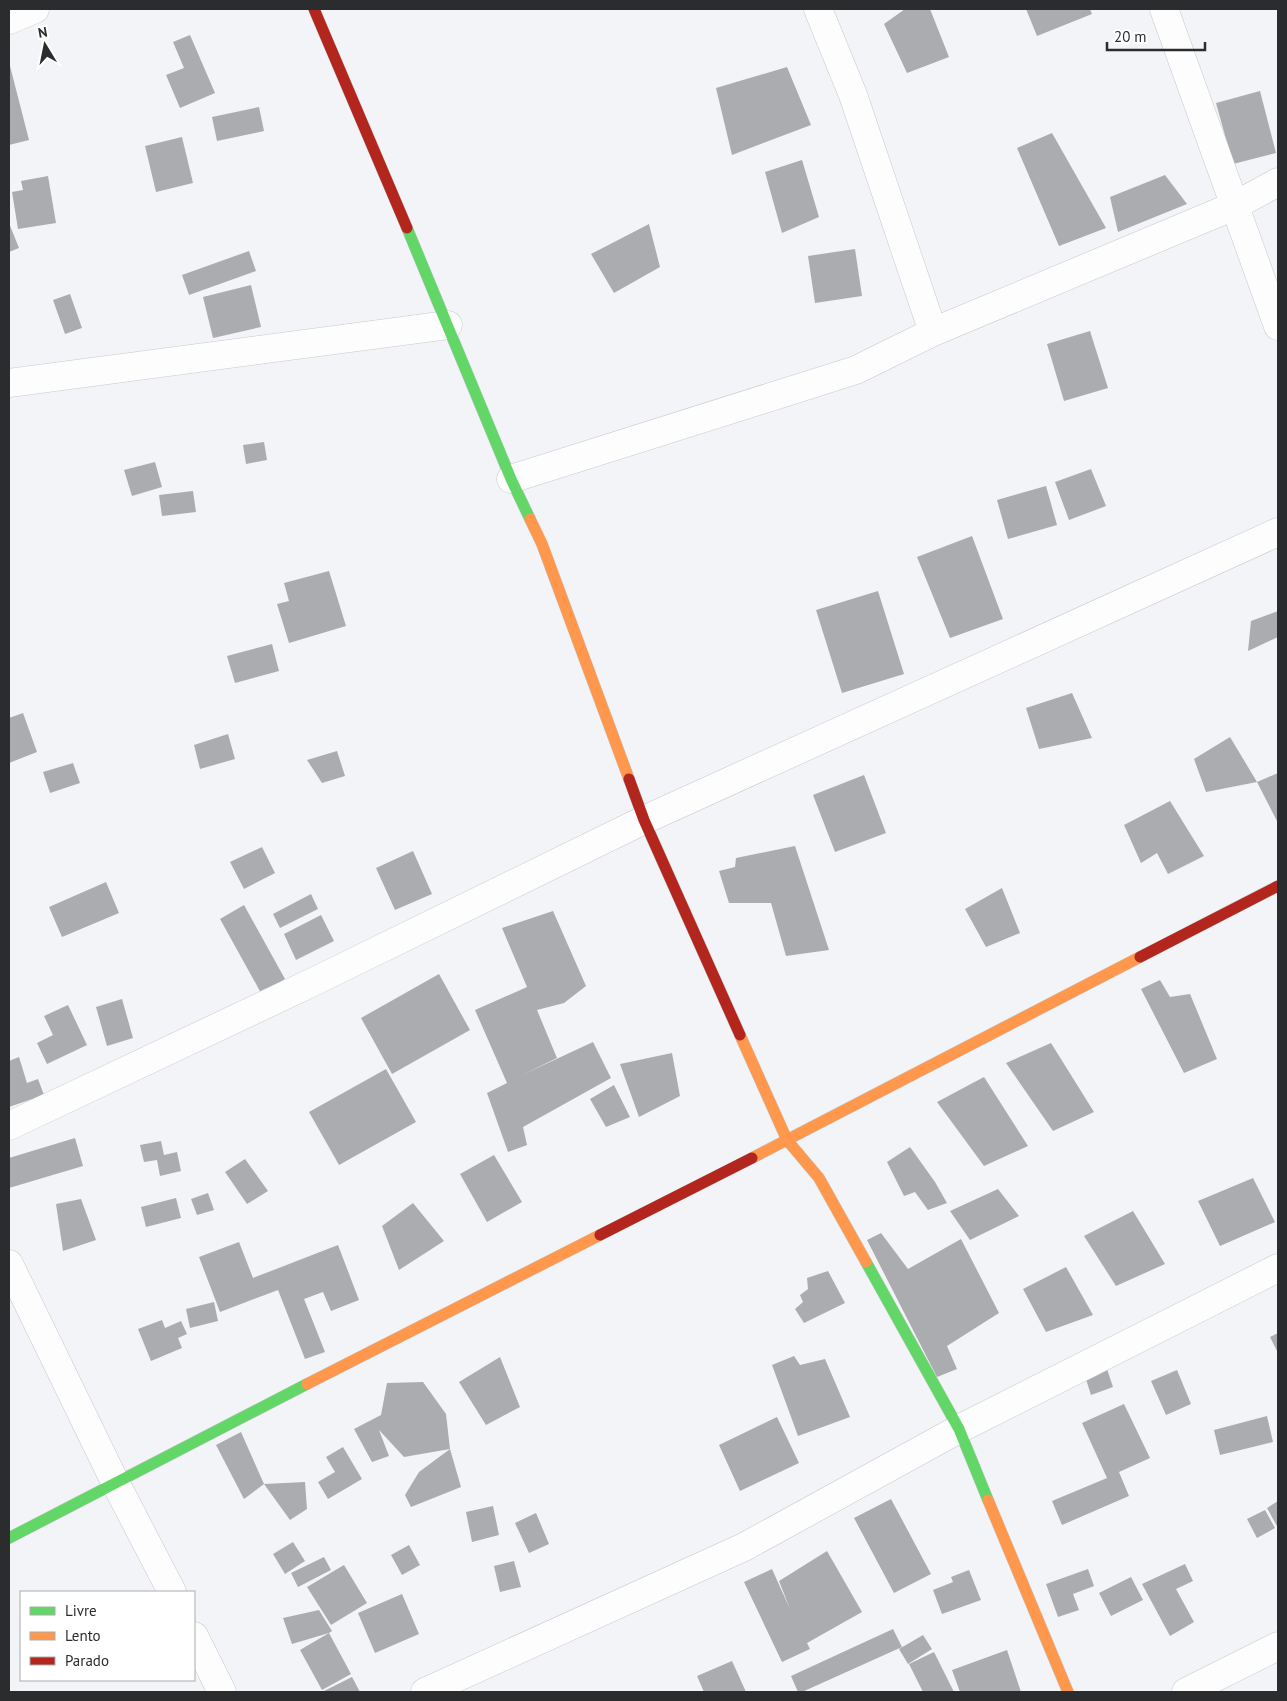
<svg xmlns="http://www.w3.org/2000/svg" width="1287" height="1701" font-family="'PT Sans',sans-serif">
<style>
.building{fill:#abacaf}
.lines{fill:none;stroke-linecap:round;stroke-linejoin:round}
.street-casing{stroke:#c7c9cb;stroke-width:29}
.fast-casing{stroke:#c7c9cb;stroke-width:12}
.slow-casing{stroke:#c7c9cb;stroke-width:12}
.jam-casing{stroke:#c7c9cb;stroke-width:12}
.street{stroke:#fdfdfe;stroke-width:28}
.fast{stroke:#63d668;stroke-width:11}
.slow{stroke:#ff974d;stroke-width:11}
.jam{stroke:#b3261e;stroke-width:11}
</style>
<rect width="100%" height="100%" fill="#f2f4f7"/>
<path class="building" d="M905,9H930L949,57L907,73L884,24Z
M1026,9H1090L1092,14L1037,36Z
M190,35L215,93L180,108L166,75L184,68L173,42Z
M9,62L29,140L9,145Z
M787,67L811,125L732,155L716,88Z
M1260,91L1276,153L1233,164L1216,103Z
M259,107L264,131L217,141L212,117Z
M1052,133L1106,228L1059,246L1017,148Z
M182,137L193,183L156,192L145,146Z
M802,160L819,217L782,233L765,172Z
M1165,175L1187,204L1118,232L1110,197Z
M48,176L56,223L18,229L12,192L23,190L21,181Z
M9,223L19,248L9,252Z
M649,224L660,267L614,293L591,254Z
M855,249L862,296L815,303L808,256Z
M249,251L256,271L189,295L182,275Z
M251,285L261,327L213,338L203,297Z
M70,294L82,328L65,334L53,300Z
M1090,331L1108,388L1064,401L1047,344Z
M264,442L267,460L246,464L243,445Z
M155,462L162,487L132,496L124,470Z
M1091,469L1106,506L1069,520L1055,482Z
M1046,486L1057,525L1008,539L997,500Z
M193,491L196,512L162,516L159,495Z
M972,536L1003,619L950,638L917,557Z
M329,571L346,626L289,643L277,604L289,601L284,583Z
M878,591L904,674L842,693L816,610Z
M1278,611V637L1248,651L1251,621Z
M272,644L279,671L235,683L227,656Z
M1072,693L1092,738L1039,749L1026,708Z
M23,713L37,752L9,763V736H10L9,731V718Z
M228,734L235,759L200,769L194,745Z
M1230,737L1257,782L1206,792L1194,759Z
M337,751L345,776L322,783L307,760Z
M73,763L80,783L50,793L43,772Z
M1278,773V823L1257,782Z
M864,775L886,833L835,852L813,795Z
M1170,801L1204,856L1168,874L1157,853L1141,863L1124,825Z
M795,846L829,950L786,956L771,903H729L719,871L735,867L736,858Z
M262,847L275,873L244,889L230,862Z
M413,851L432,894L395,910L376,868Z
M106,882L119,913L62,937L49,907Z
M1002,888L1020,933L986,947L965,909Z
M311,894L318,909L280,928L273,914Z
M244,905L285,979L261,993L220,919Z
M553,911L586,986L564,1003L537,1010L557,1058L522,1075L593,1042L611,1078L523,1127L527,1145L508,1152L487,1093L507,1083L475,1010L527,987L502,928Z
M321,915L334,941L296,960L284,934Z
M439,974L470,1030L392,1074L361,1018Z
M1160,980L1170,997L1190,994L1217,1059L1184,1073L1141,989Z
M122,999L133,1038L107,1046L96,1007Z
M68,1005L87,1045L47,1064L37,1043L53,1035L44,1016Z
M1051,1043L1094,1112L1053,1131L1006,1063Z
M672,1053L680,1096L639,1117L620,1064Z
M19,1057L27,1083L38,1079L44,1095L9,1107V1061Z
M386,1069L416,1122L339,1165L309,1112Z
M984,1077L1028,1146L984,1166L937,1102Z
M614,1085L630,1117L606,1127L590,1099Z
M75,1138L83,1166L9,1188V1158Z
M161,1141L164,1155L177,1152L181,1171L160,1176L157,1160L144,1162L140,1145Z
M910,1147L935,1182L947,1203L928,1210L915,1192L904,1196L887,1162Z
M494,1155L522,1202L487,1222L460,1174Z
M245,1159L268,1191L247,1204L225,1172Z
M1253,1178L1275,1222L1220,1246L1198,1201Z
M998,1189L1019,1216L970,1240L950,1211Z
M208,1193L214,1210L197,1215L191,1199Z
M176,1198L181,1218L146,1227L141,1207Z
M81,1199L96,1240L63,1251L56,1204Z
M413,1203L444,1241L399,1270L382,1226Z
M1133,1211L1165,1264L1116,1286L1084,1236Z
M881,1233L908,1269L961,1239L999,1313L947,1346L957,1369L937,1377L867,1240Z
M239,1242L253,1278L338,1245L359,1300L331,1311L323,1292L304,1299L325,1352L305,1359L278,1290L220,1312L199,1257Z
M1066,1267L1093,1315L1046,1332L1023,1289Z
M828,1271L845,1303L804,1323L795,1309L803,1302L800,1295L808,1289L807,1278Z
M214,1302L218,1321L190,1328L186,1309Z
M162,1320L165,1328L181,1321L187,1334L178,1338L182,1348L151,1361L138,1329Z
M1278,1333V1353L1270,1337Z
M794,1356L800,1365L825,1359L850,1417L798,1436L772,1365Z
M500,1357L520,1407L486,1425L459,1382Z
M1106,1366L1113,1387L1091,1395L1084,1373Z
M1177,1370L1191,1404L1166,1415L1151,1381Z
M423,1382L446,1414L450,1449L404,1457L379,1430L389,1456L372,1462L354,1429L381,1415L387,1383Z
M1124,1404L1150,1458L1119,1472L1129,1496L1062,1525L1052,1501L1107,1478L1082,1423Z
M1267,1416L1273,1442L1220,1455L1214,1430Z
M777,1417L799,1463L740,1491L719,1445Z
M241,1432L264,1484L244,1499L216,1445Z
M343,1447L362,1479L328,1499L318,1482L335,1472L326,1457Z
M450,1449L461,1487L411,1507L405,1495L419,1472Z
M305,1482L307,1509L290,1520L264,1484Z
M891,1499L931,1574L894,1593L854,1518Z
M1278,1501V1528L1267,1508Z
M493,1506L499,1535L472,1542L466,1512Z
M1265,1510L1275,1528L1257,1538L1247,1519Z
M536,1513L549,1544L529,1553L515,1523Z
M293,1542L305,1561L285,1574L273,1554Z
M409,1545L420,1565L402,1575L391,1555Z
M827,1551L862,1612L807,1643L810,1649L782,1662L744,1582L772,1569L790,1609L779,1581Z
M324,1557L331,1570L298,1587L291,1573Z
M514,1561L521,1587L500,1592L494,1566Z
M1185,1564L1193,1581L1176,1589L1194,1622L1170,1636L1142,1584Z
M344,1565L367,1603L331,1625L307,1587Z
M1088,1569L1094,1586L1073,1594L1079,1610L1058,1617L1046,1584Z
M969,1570L981,1600L942,1614L933,1590L953,1582L951,1577Z
M1131,1577L1143,1600L1111,1616L1099,1593Z
M402,1594L419,1634L375,1653L358,1613Z
M319,1610L332,1631L329,1633L292,1644L283,1618Z
M893,1629L902,1647L802,1692H798L791,1676Z
M329,1633L351,1674L322,1690L300,1650Z
M923,1635L932,1649L908,1664L899,1649Z
M1007,1650L1021,1692H960L952,1670Z
M934,1652L954,1692H923L909,1664Z
M732,1661L746,1692H704L697,1676Z
M352,1677L360,1692H322Z"/>
<g class="lines">
<g class="street-casing">
<path id="street" d="M818,9L853,95L933,332
M1164,9L1278,326
M9,20L35,9
M9,383L448,325
M511,479L856,370L933,332L1234,206L1278,182
M9,1126L313,982L644,820L1278,532
M9,1264L115,1482L172,1592
M194,1636L222,1692
M425,1692L744,1547L959,1429L1278,1268
M1186,1692L1278,1646"/>
</g>
<g class="fast-casing">
<path id="fast" d="M407,228L511,479L530,519
M866,1262L959,1429L988,1500
M9,1538L307,1384"/>
</g>
<g class="slow-casing">
<path id="slow" d="M530,519L542,544L629,779
M740,1035L787,1140L819,1178L866,1262
M752,1158L1140,957
M307,1384L600,1235
M988,1500L1068,1692"/>
</g>
<g class="jam-casing">
<path id="jam" d="M314,9L407,228
M629,779L644,820L740,1035
M1140,957L1278,886
M600,1235L752,1158"/>
</g>
<use href="#street" class="street"/>
<use href="#fast" class="fast"/>
<use href="#slow" class="slow"/>
<use href="#jam" class="jam"/>
</g>
<rect width="1287" height="1701" fill="none" stroke="#2b2c2e" stroke-width="20"/>
<rect x="20" y="1591" width="175" height="90" fill="#ffffff" stroke="#aaabab"/>
<rect x="30" y="1607" width="25" height="8" fill="#63d668" stroke="#aaabab"/>
<text x="65" y="1616" font-size="15" fill="#2b2c2e">Livre</text>
<rect x="30" y="1632" width="25" height="8" fill="#ff974d" stroke="#aaabab"/>
<text x="65" y="1641" font-size="15" fill="#2b2c2e">Lento</text>
<rect x="30" y="1657" width="25" height="8" fill="#b3261e" stroke="#aaabab"/>
<text x="65" y="1666" font-size="15" fill="#2b2c2e">Parado</text>
<g transform="translate(45 45) rotate(350)" stroke="#ffffff" stroke-width="4" paint-order="stroke">
<path d="M0-4L9 19L0 12L-9 19Z" fill="#2b2c2e"/>
<text y="-8" font-size="14" font-weight="bold" text-anchor="middle" fill="#2b2c2e">N</text>
</g>
<path d="M1107 42v8h98v-8" fill="none" stroke="#2b2c2e" stroke-width="2.5"/>
<text x="1114" y="42" font-size="15" fill="#2b2c2e" stroke="#ffffff" stroke-width="4" paint-order="stroke">20 m</text>
</svg>
